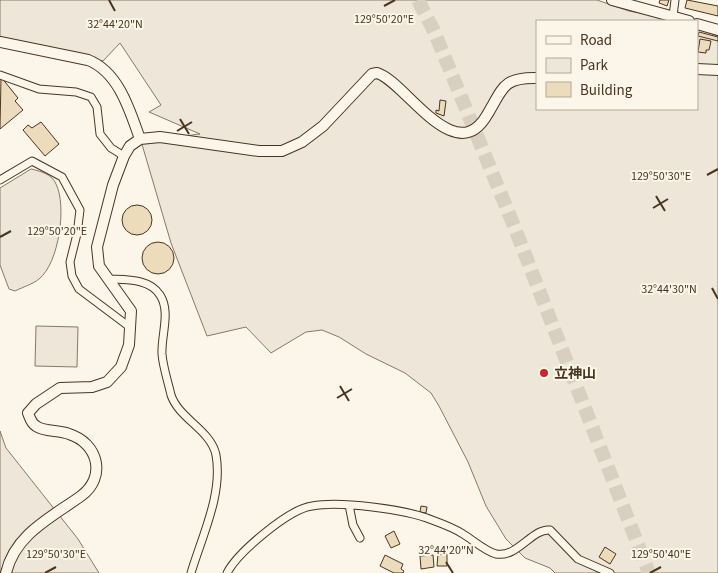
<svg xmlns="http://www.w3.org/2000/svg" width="718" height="573" font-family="'Source Sans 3','Noto Sans JP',sans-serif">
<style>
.green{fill:#ede6d9;stroke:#887966}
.building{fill:#ecdcbc;stroke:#4a3520}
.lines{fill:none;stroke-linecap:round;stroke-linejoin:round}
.highway-tunnel{stroke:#d8cfc1;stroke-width:14;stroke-dasharray:14 7;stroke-linecap:butt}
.street-casing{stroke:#4a3520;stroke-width:9}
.secondary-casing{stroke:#4a3520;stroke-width:12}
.street{stroke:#fbf6e9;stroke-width:7}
.secondary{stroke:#fbf6e9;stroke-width:10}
.ticks{fill:none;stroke:#4a3520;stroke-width:2}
.poi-dot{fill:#c62828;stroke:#fbf6e9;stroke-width:2}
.labels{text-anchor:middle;stroke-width:4;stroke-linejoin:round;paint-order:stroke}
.poi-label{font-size:14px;font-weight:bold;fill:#4a3520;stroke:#fbf6e9;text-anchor:start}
.ticks-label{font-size:12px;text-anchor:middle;fill:#4a3520;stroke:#fbf6e9;stroke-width:4;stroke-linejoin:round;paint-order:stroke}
</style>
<rect width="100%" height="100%" fill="#fbf6e9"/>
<path class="green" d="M0,0H597L629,11L681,21H537V109H697V28L718,36V573H555L550,568L525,558L506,539L486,506L468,462L439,406L431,393L405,373L366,354L339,337L322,330L306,332L271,353L246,327L207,336L171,243L141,141L200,134L149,112L161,105L120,43L103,61L0,40Z
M31,169C40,171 52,174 56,184C67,206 59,263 39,279C33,284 23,287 15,291L9,289L0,265V188Z
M36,326L78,327L77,367L35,366Z
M0,431L6,448L78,539L99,573H0Z"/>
<path class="building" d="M660,0H669L667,6L659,3Z
M687,0L718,6V16L685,8Z
M699,32L718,37V41L698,36Z
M700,39L711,41L709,50H706V53L698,52Z
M1,77L18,98L15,101L23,110L0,129Z
M440,100L446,101L444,116L436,113V110L439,111Z
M41,122L59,144L45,156L23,130L28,125L32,128Z
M122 220a15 15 0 1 1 30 0a15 15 0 1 1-30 0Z
M142 258a16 16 0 1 1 32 0a16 16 0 1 1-32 0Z
M421,506L427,507L426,513L420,512Z
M394,531L400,544L391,548L385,536Z
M605,547L616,554L610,564L599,557Z
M438,554H447V566H437Z
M385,555L403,564L401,569L404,571L403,573H394L380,566Z
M433,555L434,567L421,569L420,556Z"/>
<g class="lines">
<path class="highway-tunnel" d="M418,0L434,31L514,226L649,573"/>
<g class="street-casing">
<path id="street" d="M673,16L675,0
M0,75L39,89L76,92L91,97L97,107L100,134L111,148L124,156
M0,180L32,161L62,177L80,210L77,234L70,262L72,276L79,289L131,328
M108,279C126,280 149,278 160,295C171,312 161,335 162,354C163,367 168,382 171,395C179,419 211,430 216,455C223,494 202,536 191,573
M349,505L353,525L360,538
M227,573C238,552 289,509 312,506C340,501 405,509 432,520C443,524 454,528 463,534C473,540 485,551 496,554C518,558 532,528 550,530L578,559L610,573"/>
</g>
<g class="secondary-casing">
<path id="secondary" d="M612,0L689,21
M697,24L718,30
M0,42L88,60C119,72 130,111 140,139
M697,69L718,70
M6,573C15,534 52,517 81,496C107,477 98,443 69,434C59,430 44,432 36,426C31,423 30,418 28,413L36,404L60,388L92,387L107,382L121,367L129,345L131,311L99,266L97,247L113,185L124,156L130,146L140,139L160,137L259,151H282L302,142L323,126L372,74L377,73C405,81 455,170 487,115C503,89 502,77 537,78"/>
</g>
<use href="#street" class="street"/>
<use href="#secondary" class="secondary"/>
</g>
<path class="ticks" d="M109,0L115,11M384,6L395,0M180,119L189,134M177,131L192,122M707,175L718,169M656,196L665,211M653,208L668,199M0,237L11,231M712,288L718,299M340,386L349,401M337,398L352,389M446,562L453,573M45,573L56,567M650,573L661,567"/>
<circle class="poi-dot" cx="544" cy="373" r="5"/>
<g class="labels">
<g class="poi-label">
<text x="554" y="378">立神山</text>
</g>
</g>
<g class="ticks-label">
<text x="384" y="23">129°50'20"E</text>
<text x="115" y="28">32°44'20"N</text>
<text x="661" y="180">129°50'30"E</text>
<text x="57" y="235">129°50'20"E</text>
<text x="669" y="293">32°44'30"N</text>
<text x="446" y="554">32°44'20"N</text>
<text x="56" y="558">129°50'30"E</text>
<text x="661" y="558">129°50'40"E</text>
</g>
<rect x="536" y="20" width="162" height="90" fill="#fbf6e9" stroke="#b4a999"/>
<rect x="546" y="36" width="25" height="8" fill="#fbf6e9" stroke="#b4a999"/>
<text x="580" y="45" font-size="15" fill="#4a3520">Road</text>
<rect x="546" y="58" width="25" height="15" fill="#ede6d9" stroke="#b4a999"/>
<text x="580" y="70" font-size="15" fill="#4a3520">Park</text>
<rect x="546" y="82" width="25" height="15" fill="#ecdcbc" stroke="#b4a999"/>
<text x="580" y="95" font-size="15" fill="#4a3520">Building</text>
</svg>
